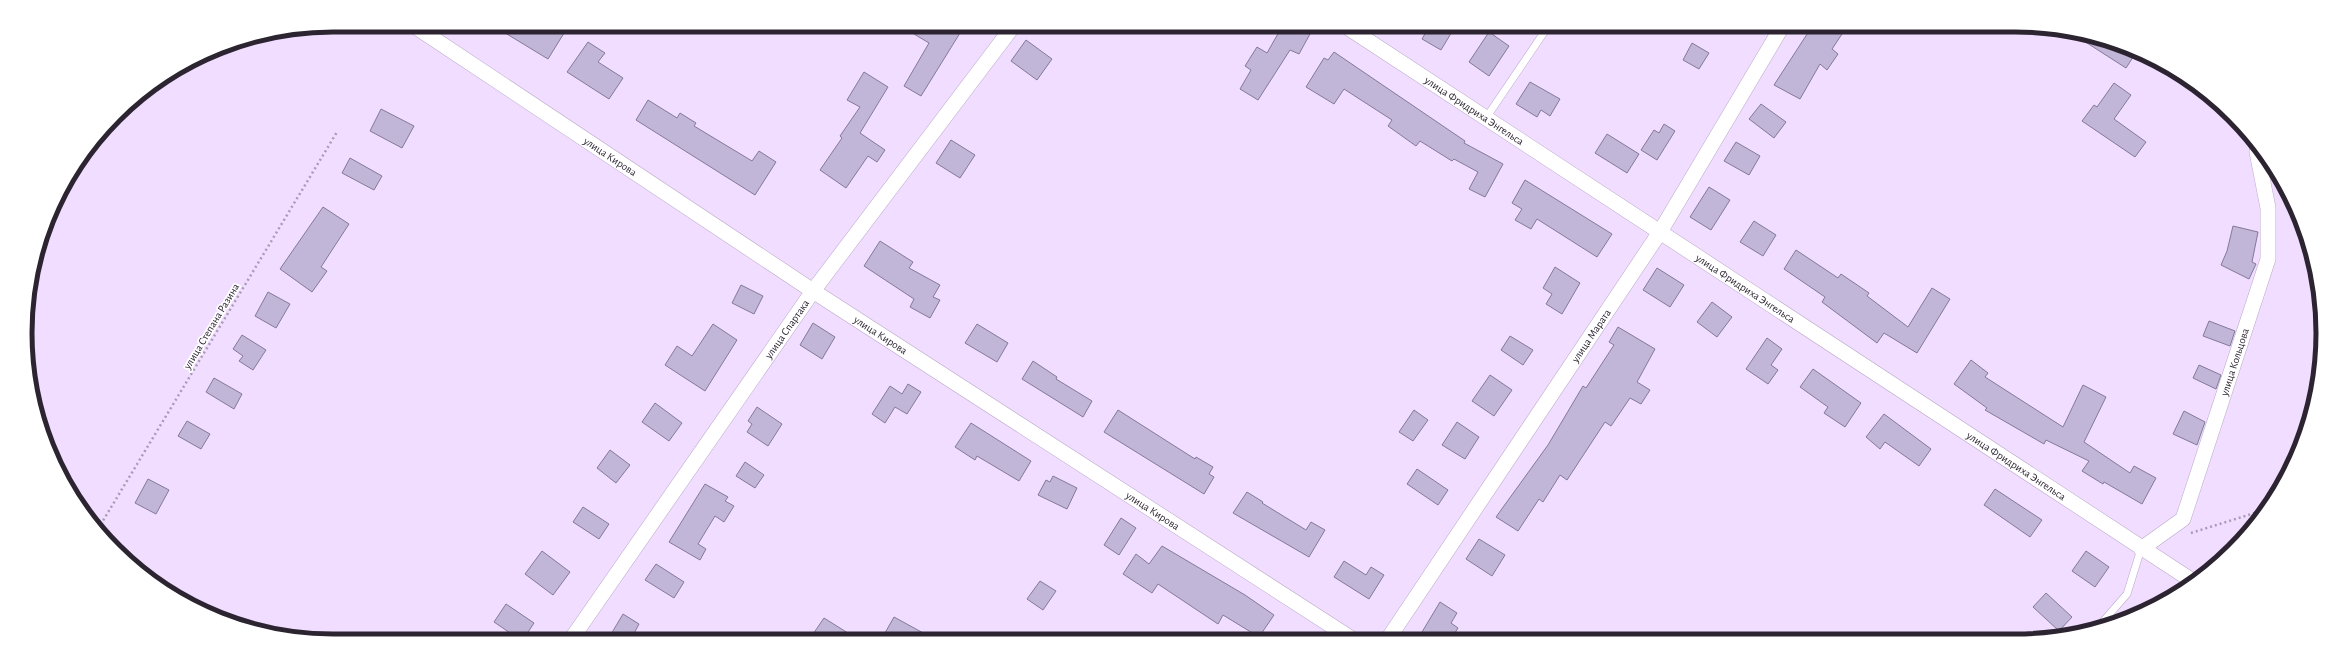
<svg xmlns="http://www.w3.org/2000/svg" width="2348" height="666" font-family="'Alegreya Sans',sans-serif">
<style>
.building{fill:#c1b6d8;stroke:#847999}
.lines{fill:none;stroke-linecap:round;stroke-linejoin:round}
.service-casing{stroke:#bba9c9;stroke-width:8}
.minor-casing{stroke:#bba9c9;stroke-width:16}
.path{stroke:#aa9bb5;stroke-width:2.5;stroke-dasharray:2 3;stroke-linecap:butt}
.service{stroke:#fff;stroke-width:7}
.minor{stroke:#fff;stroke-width:15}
.labels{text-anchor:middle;stroke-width:3.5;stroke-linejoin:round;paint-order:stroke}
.street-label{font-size:11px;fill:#2c2531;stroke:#fff}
.rim{fill:none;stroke:#2c2531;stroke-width:5}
</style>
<rect width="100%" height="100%" fill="#f0ddff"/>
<path class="building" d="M492,25H569L548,59Z
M899,25H946L960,33L921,96L904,86L929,43Z
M1283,25H1293L1310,34L1299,54L1290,50L1258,100L1240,89L1251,70L1245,66L1257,47L1267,53Z
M1430,25H1456L1441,50L1422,39Z
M1813,25H1848L1832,49L1838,54L1827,70L1820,64L1800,99L1774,85Z
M2074,31L2133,48L2137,51L2126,68L2073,34Z
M1489,32L1509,46L1489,76L1469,62Z
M1026,40L1052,59L1037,80L1011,61Z
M588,42L605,53L598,62L623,78L609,99L567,72Z
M1692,43L1709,53L1699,69L1683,60Z
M1334,52L1465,141L1464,143L1503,164L1485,197L1469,189L1478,172L1454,159L1452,161L1420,141L1416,146L1388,126L1392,120L1344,89L1334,104L1306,87L1324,58L1328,60Z
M864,72L888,87L860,133L885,150L877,162L868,156L846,188L820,170L842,138L840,136L860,107L847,100Z
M1530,82L1560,99L1550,116L1541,110L1537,117L1516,104Z
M2114,83L2131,95L2114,119L2146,142L2135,157L2082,121L2094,105L2097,107Z
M648,100L677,118L680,113L696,123L694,126L752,161L759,151L776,162L755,195L636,120Z
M1761,104L1786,122L1774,138L1749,119Z
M381,109L414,126L402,148L370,131Z
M1664,124L1675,131L1657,160L1641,150L1654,130L1659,133Z
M1607,134L1639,154L1627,173L1595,153Z
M951,140L975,155L960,178L936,163Z
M1736,142L1760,156L1749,175L1724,161Z
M350,158L382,176L374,190L342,173Z
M1525,180L1612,234L1597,257L1537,219L1531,229L1515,220L1522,209L1512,203Z
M1709,187L1730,200L1711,230L1690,217Z
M323,207L349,224L321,267L327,271L312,292L280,269Z
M1754,221L1776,235L1763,256L1740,242Z
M2233,226L2258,232L2252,262L2256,264L2249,279L2221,265L2227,251Z
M880,241L913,262L909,268L940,285L933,297L940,300L930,318L910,307L914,299L864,266Z
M1796,250L1838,278L1841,274L1869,293L1867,296L1908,327L1932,288L1950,299L1917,353L1884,333L1877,343L1822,302L1825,297L1784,269Z
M1555,267L1580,283L1562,314L1546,304L1552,294L1543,288Z
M1657,268L1684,285L1670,307L1643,290Z
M741,285L763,296L754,314L732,303Z
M268,292L290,304L276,328L255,316Z
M1712,302L1732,317L1717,337L1697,322Z
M2209,321L2235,331L2230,346L2203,336Z
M813,323L835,337L822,359L800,345Z
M713,324L737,340L705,391L665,365L677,346L692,356Z
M977,324L1008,343L997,362L965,343Z
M1618,327L1655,349L1637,382L1650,390L1641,404L1630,398L1611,426L1605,422L1567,480L1560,475L1543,502L1539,499L1518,531L1496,517L1548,445L1583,386L1586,388L1614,345L1609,342Z
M242,335L266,350L253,370L239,361L243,356L233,349Z
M1510,336L1533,350L1523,365L1501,350Z
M1767,338L1782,349L1771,365L1778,370L1768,384L1746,369Z
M1971,360L1988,373L1985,377L2063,427L2083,385L2106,397L2084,442L2130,473L2134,466L2156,478L2142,504L2104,482L2103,484L2082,471L2089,461L2046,440L2044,444L1985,410L1987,408L1954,384Z
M1033,361L1057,377L1056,379L1092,401L1083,417L1022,379Z
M2199,365L2221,375L2216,389L2193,378Z
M1813,369L1861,403L1845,427L1824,413L1828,407L1800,387Z
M1490,375L1512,390L1494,416L1472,401Z
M214,378L242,394L234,409L206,392Z
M908,384L921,392L907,414L895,407L885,423L872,414L890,386L902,394Z
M655,403L682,423L669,441L642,422Z
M757,407L782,424L768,446L747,432L752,424L748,421Z
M1118,410L1195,459L1196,457L1213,467L1209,474L1214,477L1204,494L1104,432Z
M1414,410L1428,420L1413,441L1399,432Z
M2184,411L2205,422L2197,445L2173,434Z
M1884,414L1931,449L1919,466L1885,442L1880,449L1866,437Z
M187,421L210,434L201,449L178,436Z
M1457,422L1479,437L1465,459L1442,445Z
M971,423L1031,461L1019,481L977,456L975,460L955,447Z
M610,450L630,465L616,483L597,468Z
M745,462L764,475L755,488L736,476Z
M1417,469L1448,490L1438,505L1407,484Z
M1053,476L1077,488L1067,509L1038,495L1046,480L1050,482Z
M148,479L169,490L156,514L135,503Z
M705,484L728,497L725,501L734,506L724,522L715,516L698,544L706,549L700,560L669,542Z
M1995,489L2042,520L2030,537L1984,505Z
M1247,492L1263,502L1262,503L1306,530L1311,522L1325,530L1309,557L1233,513Z
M583,507L609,524L599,539L573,522Z
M1121,518L1136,528L1119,555L1104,545Z
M1479,539L1505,555L1492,576L1466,559Z
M1162,546L1245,595L1274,615L1259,637L1223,615L1218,624L1158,584L1152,593L1123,574L1136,554L1149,564Z
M542,551L570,572L553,595L525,574Z
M2086,551L2109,567L2095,587L2072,571Z
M1344,561L1366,575L1371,567L1384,575L1369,599L1334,577Z
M656,564L684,582L674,598L645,580Z
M1040,581L1056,591L1043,610L1027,599Z
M2046,593L2072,617L2059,631L2033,607Z
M1440,602L1457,613L1451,623L1458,628L1451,639H1434L1422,632Z
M506,604L534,623L522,641L494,622Z
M623,614L639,624L630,641H618L610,636Z
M894,617L936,640H881Z
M824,618L859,640H809Z"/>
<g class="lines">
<g class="service-casing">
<path id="service" d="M1486,118L1549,25
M2100,625L2127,594L2141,549"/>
</g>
<g class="minor-casing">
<g id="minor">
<path id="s1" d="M413,25L813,291L1352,639"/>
<path id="s2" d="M1344,25L2191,580"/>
<path id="s3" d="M2141,549L2183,519L2268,259V208L2257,152L2258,146"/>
<path id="s4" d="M1388,639L1660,232L1783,25"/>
<path id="s5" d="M570,641L813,291L1014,25"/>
</g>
</g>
<path class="path" d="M98,529L337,132
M2191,533L2261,511"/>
<use href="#service" class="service"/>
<use href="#minor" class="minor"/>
</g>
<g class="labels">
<g class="street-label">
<text dy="4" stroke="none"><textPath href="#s2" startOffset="156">улица Фридриха Энгельса</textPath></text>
<text dy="4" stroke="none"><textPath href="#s1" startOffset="237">улица Кирова</textPath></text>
<text dy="4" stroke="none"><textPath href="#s2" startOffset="480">улица Фридриха Энгельса</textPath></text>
<text transform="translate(211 326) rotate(-59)" y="4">улица Степана Разина</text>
<text dy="4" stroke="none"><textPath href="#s5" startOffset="380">улица Спартака</textPath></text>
<text dy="4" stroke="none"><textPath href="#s1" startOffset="561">улица Кирова</textPath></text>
<text dy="4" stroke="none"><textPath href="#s4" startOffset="365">улица Марата</textPath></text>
<text dy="4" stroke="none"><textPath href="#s3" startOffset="217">улица Кольцова</textPath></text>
<text dy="4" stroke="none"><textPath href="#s2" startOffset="804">улица Фридриха Энгельса</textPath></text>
<text dy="4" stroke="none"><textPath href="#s1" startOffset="885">улица Кирова</textPath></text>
</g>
</g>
<path d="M0 0H2348V666H0ZM333 32H2015A301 301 0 0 1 2316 333V333A301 301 0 0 1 2015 634H333A301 301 0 0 1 32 333V333A301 301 0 0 1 333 32Z" fill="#fff" fill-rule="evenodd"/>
<path class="rim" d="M333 32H2015A301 301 0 0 1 2316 333V333A301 301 0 0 1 2015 634H333A301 301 0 0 1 32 333V333A301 301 0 0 1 333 32Z"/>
</svg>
